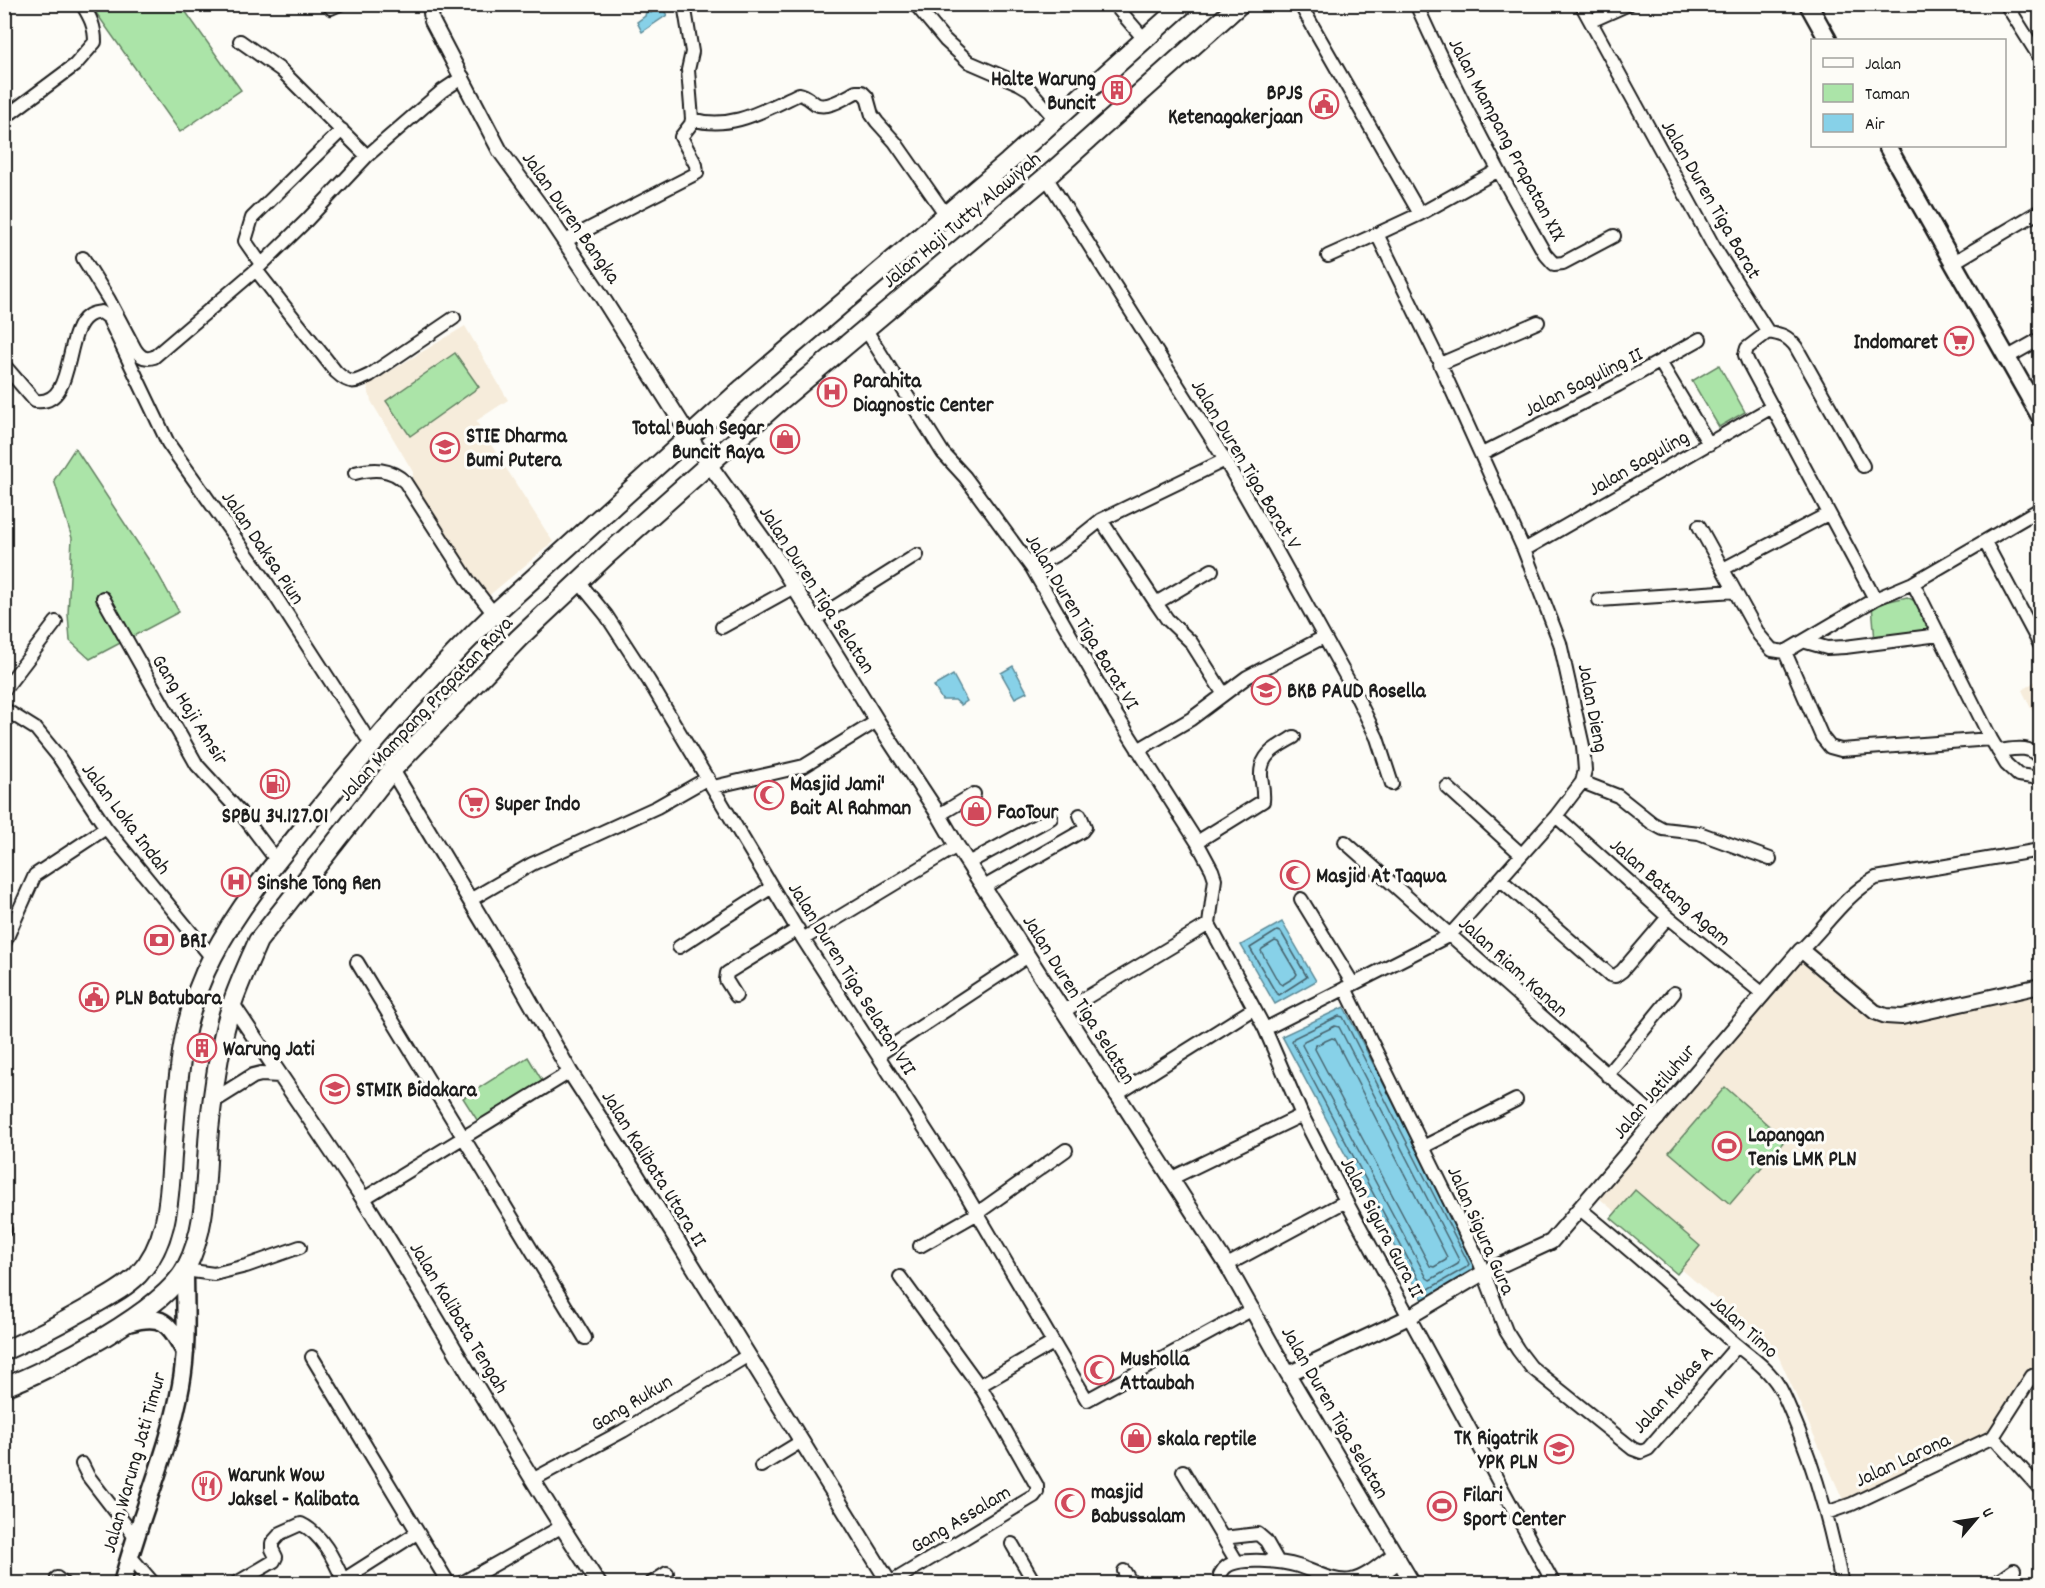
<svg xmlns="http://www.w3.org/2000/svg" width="2045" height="1588" font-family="Dekko,sans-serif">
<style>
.built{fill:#f6ecdb}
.green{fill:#abe4a8;stroke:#648062;stroke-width:1.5}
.water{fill:#87d1e8;stroke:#5c8996;stroke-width:1.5}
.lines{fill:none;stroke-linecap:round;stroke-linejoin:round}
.shore{stroke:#47646e;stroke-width:1.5}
.minor-casing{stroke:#1c1c1c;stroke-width:16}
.tertiary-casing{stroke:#1c1c1c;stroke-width:18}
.secondary-casing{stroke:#1c1c1c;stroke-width:21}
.primary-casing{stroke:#1c1c1c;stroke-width:22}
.minor{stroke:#fdfcf7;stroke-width:12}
.tertiary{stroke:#fdfcf7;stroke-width:14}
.secondary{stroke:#fdfcf7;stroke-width:16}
.primary{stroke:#fdfcf7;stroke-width:18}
.labels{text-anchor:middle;stroke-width:6;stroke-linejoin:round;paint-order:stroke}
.poi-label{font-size:21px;font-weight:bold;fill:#1c1c1c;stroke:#fdfcf7;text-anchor:start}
.street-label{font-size:21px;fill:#1c1c1c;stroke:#fdfcf7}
</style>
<rect width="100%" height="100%" fill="#fdfcf7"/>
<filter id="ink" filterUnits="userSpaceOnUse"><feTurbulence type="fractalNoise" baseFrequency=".0167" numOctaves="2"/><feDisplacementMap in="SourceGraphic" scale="12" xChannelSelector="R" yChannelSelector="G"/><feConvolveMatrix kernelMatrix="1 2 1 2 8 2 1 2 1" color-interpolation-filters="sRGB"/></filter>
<g filter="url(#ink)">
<path class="built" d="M465,326L508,400L476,421L553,542L486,598L412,491L413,472L371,401L367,385Z
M2040,678V727L2022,690Z
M1811,945L1890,1012L2040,980V1379L2003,1436L1848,1511L1776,1351L1599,1198Z"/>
<path class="green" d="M95,5H181L241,90L180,132L92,7Z
M455,353L479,387L410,436L386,401Z
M1719,365L1745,412L1719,427L1692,381Z
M75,448L158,574L179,612L90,659L70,641L68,614L72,538L54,480Z
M1907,597L1917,602L1931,627L1929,631L1875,641L1872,605Z
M528,1057L543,1082L479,1123L463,1098Z
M1725,1087L1785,1140L1730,1204L1669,1152Z
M1635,1190L1700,1246L1677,1274L1611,1218Z"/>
<path class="water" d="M661,6L667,15L642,32L637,22L645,16L646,12L651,13Z
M1013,666L1027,692L1015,698L1001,673Z
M953,675L967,701L961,705L955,700H942L934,686Z
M1282,922L1316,981L1275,1004L1241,945Z
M1344,1007L1478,1268L1423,1300L1282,1036Z"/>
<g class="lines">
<path class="shore" d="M1277,931L1281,932L1307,977L1279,995L1276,993L1250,948Z
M1275,941L1278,942L1297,974L1295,977L1282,985L1279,983L1261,951L1262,949Z
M1339,1016L1343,1017L1469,1264L1467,1267L1427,1290L1424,1289L1292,1041L1294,1038Z
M1335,1026L1339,1027L1459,1260L1458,1264L1430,1280L1427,1278L1302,1045L1304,1041Z
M1332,1038L1335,1039L1447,1257L1446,1260L1434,1267L1430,1266L1315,1049L1316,1045Z"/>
<g class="minor-casing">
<path id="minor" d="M328,4L331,8L340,4
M915,4L945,40L969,62L1020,84L1030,90L1056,120
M1114,4L1145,40
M1300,4L1420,214
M1416,4C1455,90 1498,172 1545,254L1554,264L1563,263L1614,236
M1581,4L1714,247L1768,332
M2006,4L2040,58
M1591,21L1629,4
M240,41L281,70L367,156
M4,118L75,65L95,42C95,26 90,17 82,4
M692,119C731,131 764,110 799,94C806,95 810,100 816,104C827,110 846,97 856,92H862L867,97L872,115L877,122L895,142L946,215
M1046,177L1225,460L1274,546L1354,691L1377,738L1392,784
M565,241L697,173L696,165L681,137L691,124L692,119L688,70L692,52L684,4
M1328,256L1377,234
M83,258L109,300L135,349C140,357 145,360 154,357L256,270L307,220L367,156L442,91L463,77
M1954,262L2040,211
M261,264L245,241L252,218L342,130
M256,270L336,372C350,385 354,383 370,375L454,318
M866,330L943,453L965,477L1032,568L1115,713L1197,842L1212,870L1215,879L1209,924L1265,1029L1302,1115L1346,1201L1554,1584
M1768,332L1747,348L1745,355L1748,362L1875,599
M1768,332C1781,334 1788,336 1796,347L1863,466
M1437,357L1377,234L1420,214L1497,171
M2008,357L2040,339
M1660,362L1709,444
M4,365L35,401C76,407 63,332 88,316C92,313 97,313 101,312L108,317L168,443L263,577L371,744
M1482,454L1618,385L1700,339
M355,473C374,468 390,468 405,482L470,583L494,614
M1101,520L1156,603L1167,619L1191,642L1223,693
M1699,526L1759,635L1772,650L1785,652L1875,599L1913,583L2040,509
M1985,542L2040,645
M1524,550L1772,407
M1032,568L1061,552L1101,520L1225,460
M1723,569L1828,514
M579,582L606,615L649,681L803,939L956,1177L1087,1400L1253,1309
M1913,583L1991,739L2006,764L2018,775L2040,778
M103,598L197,765L240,812L277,861
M1599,600L1735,591
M1156,603L1212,570
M814,620L917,555
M722,627L794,587
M1806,642L1827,648L1845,647L1939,635
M1785,652L1822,737L1830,747L1841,750L1991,739
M4,690L56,622
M4,709L36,729L58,756L106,828L212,958
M1138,750L1191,719L1247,677L1324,637
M1998,751C2014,749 2030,744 2040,759
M1582,782L1618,796L1652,823L1663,829L1699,833L1770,859
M713,787L804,766L877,721
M1447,787L1521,854
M939,815L974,794
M1556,816L1668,917L1762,993
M1197,842L1263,801C1264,792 1262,784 1261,776C1260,754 1277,747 1294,737
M1345,842L1658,1119
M968,863L1051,818
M1501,880L1610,975L1615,976L1622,971L1668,917
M984,887L1082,831L1085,827L1080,815
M1301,899L1353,984
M470,900L532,864L657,807L708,778
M803,939L957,846
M4,944L35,875L106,828
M679,947L772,887
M1801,950C1826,926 1845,895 1876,878L2040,850
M357,962L585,1338
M1345,988L1480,1263L1506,1331L1518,1350L1531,1367L1633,1449L1641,1452L1648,1449L1737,1346
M736,996L726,980L727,973L798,929
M1064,1011L1209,924
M1265,1029L1450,935L1556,816L1582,782L1585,770L1583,746L1560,643L1524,550L1440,364L1538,322
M878,1055L1028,956
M1607,1075L1674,993
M1116,1095L1253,1009
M1423,1147L1516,1100
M1170,1179L1302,1115
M363,1199L570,1072
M1580,1209C1631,1250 1679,1293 1728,1338C1746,1354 1767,1366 1780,1388C1788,1403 1794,1419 1800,1434C1819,1483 1832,1532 1842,1584
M4,1230H5
M920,1246L976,1214L1066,1150
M1227,1265L1346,1201
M185,1270L214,1274L246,1266L300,1247
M312,1357L449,1584
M979,1386L1053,1343
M1993,1437L2040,1489
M82,1464L88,1476L135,1537
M761,1466L802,1441
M1183,1471L1237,1562
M534,1479L623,1431L747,1356
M1826,1513L1852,1504L1993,1437L2032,1376L2040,1373
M1223,1538L1258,1534L1266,1541L1278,1562
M1012,1544L1035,1584
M129,1555L154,1584
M1124,1571L1132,1584
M57,1578L64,1584
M890,1583L1034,1496L1037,1492V1486L983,1391L900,1277
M235,1584L274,1561L276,1557L272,1549V1543L281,1533L301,1524C322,1534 334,1559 343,1580L417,1533
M460,1584L561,1527
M650,1584L667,1573
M1222,1584L1220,1575C1222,1572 1223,1569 1226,1567C1238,1557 1283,1561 1298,1566C1313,1571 1335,1583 1351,1580C1367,1577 1381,1563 1394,1554
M1383,1584V1574L1399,1562
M1994,1584L2014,1570"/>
</g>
<g class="tertiary-casing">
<path id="tertiary" d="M430,4L432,21L500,151L549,218L600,294L696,446L773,553L877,721L939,815L957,846L1227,1265L1288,1374L1413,1584
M392,770L519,982L570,1072L636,1174L890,1584
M232,1004C276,1070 321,1134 364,1200C444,1327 516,1459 599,1584
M213,1101L253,1076L261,1074L280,1075
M1288,1374L1409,1317L1483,1273L1551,1242L1801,950L1875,1012L1886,1016L1902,1017L2040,986"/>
</g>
<g class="secondary-casing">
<path id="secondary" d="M1808,4L1828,40
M1887,146L2040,416
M128,1323C163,1313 168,1322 185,1352
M122,1584C139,1517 169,1453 181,1385C188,1347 185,1308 185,1270"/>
</g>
<g class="primary-casing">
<path id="primary" d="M4,1351C33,1338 60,1324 88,1308C105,1298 124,1289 138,1275C169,1242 169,1198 172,1156C174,1127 176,1097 180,1068C184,1030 195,990 213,956C241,902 281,856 319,809C374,741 431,675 494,614L743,388L1008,162L1184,4
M4,1387C50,1370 163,1311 186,1268C208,1226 205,1176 209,1130C213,1092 220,1040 232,1004C239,983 249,962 258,941L392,770L519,638L607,555L781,400L1053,171L1240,4"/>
</g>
<use href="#minor" class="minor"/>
<use href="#tertiary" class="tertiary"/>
<use href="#secondary" class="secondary"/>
<use href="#primary" class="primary"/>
</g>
</g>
<defs>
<g id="building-ring" transform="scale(1.5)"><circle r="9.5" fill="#fdfcf7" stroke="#d1495b" stroke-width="1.5"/><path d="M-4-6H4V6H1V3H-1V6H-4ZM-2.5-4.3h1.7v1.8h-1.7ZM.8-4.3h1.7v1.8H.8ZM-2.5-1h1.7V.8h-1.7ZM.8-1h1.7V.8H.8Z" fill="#d1495b"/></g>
<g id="civic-ring" transform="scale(1.5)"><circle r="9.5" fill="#fdfcf7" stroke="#d1495b" stroke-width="1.5"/><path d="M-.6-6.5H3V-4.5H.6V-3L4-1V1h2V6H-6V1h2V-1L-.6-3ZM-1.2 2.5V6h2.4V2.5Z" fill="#d1495b"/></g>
<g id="supermarket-ring" transform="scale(1.5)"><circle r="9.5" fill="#fdfcf7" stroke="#d1495b" stroke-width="1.5"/><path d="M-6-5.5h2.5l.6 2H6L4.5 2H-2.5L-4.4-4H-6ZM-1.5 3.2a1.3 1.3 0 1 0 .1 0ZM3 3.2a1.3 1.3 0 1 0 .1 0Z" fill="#d1495b"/></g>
<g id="hospital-ring" transform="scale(1.5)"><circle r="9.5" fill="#fdfcf7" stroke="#d1495b" stroke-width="1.5"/><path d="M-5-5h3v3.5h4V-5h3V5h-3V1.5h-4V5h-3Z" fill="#d1495b"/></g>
<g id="shop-ring" transform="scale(1.5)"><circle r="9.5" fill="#fdfcf7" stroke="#d1495b" stroke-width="1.5"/><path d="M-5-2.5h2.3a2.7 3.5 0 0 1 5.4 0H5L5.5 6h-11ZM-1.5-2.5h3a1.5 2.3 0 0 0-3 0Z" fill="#d1495b"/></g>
<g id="university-ring" transform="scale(1.5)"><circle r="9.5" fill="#fdfcf7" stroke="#d1495b" stroke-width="1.5"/><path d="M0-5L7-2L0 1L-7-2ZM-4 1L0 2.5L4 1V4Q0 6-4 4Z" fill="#d1495b"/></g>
<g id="school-ring" transform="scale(1.5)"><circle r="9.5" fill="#fdfcf7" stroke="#d1495b" stroke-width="1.5"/><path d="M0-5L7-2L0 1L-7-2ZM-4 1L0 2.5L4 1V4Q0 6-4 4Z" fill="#d1495b"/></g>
<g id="fuel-ring" transform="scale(1.5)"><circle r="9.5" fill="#fdfcf7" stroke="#d1495b" stroke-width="1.5"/><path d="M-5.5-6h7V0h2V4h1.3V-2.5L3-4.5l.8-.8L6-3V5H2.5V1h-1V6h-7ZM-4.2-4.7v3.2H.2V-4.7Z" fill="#d1495b"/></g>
<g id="mosque-ring" transform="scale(1.5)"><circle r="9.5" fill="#fdfcf7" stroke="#d1495b" stroke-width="1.5"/><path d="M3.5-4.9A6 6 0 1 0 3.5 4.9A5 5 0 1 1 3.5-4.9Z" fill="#d1495b"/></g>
<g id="bank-ring" transform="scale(1.5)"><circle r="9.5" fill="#fdfcf7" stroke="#d1495b" stroke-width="1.5"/><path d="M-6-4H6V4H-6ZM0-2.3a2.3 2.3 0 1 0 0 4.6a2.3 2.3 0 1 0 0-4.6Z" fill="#d1495b"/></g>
<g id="stadium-ring" transform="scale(1.5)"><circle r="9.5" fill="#fdfcf7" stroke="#d1495b" stroke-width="1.5"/><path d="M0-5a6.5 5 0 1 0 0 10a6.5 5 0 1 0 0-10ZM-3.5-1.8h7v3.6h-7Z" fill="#d1495b"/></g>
<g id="restaurant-ring" transform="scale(1.5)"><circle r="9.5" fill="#fdfcf7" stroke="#d1495b" stroke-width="1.5"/><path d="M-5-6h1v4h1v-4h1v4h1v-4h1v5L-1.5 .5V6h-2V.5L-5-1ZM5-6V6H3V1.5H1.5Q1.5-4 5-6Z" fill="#d1495b"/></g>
</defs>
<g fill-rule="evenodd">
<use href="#building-ring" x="1117" y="90"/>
<use href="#civic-ring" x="1324" y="104"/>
<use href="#supermarket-ring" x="1959" y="341"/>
<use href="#hospital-ring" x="832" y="392"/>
<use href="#shop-ring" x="785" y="439"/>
<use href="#university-ring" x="445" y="447"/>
<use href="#school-ring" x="1266" y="690"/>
<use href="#fuel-ring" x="275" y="784"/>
<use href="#mosque-ring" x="769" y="795"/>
<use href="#supermarket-ring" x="474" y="803"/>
<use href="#shop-ring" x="976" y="811"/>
<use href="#mosque-ring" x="1295" y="875"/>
<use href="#hospital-ring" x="236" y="882"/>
<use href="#bank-ring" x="159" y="940"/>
<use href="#civic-ring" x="94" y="997"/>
<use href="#building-ring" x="202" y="1048"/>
<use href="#university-ring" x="335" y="1089"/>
<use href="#stadium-ring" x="1727" y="1146"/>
<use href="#mosque-ring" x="1099" y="1370"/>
<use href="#shop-ring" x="1136" y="1438"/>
<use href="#school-ring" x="1559" y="1449"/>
<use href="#restaurant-ring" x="207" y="1486"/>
<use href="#mosque-ring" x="1070" y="1503"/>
<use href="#stadium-ring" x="1442" y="1506"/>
</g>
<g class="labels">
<g class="poi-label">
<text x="1096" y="85" text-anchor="end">Halte Warung<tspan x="1096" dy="24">Buncit</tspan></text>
<text x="1303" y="99" text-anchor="end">BPJS<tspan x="1303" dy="24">Ketenagakerjaan</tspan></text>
<text x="1938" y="348" text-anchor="end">Indomaret</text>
<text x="853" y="387">Parahita<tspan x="853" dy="24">Diagnostic Center</tspan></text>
<text x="764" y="434" text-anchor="end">Total Buah Segar<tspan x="764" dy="24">Buncit Raya</tspan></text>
<text x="466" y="442">STIE Dharma<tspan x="466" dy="24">Bumi Putera</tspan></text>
<text x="1287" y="697">BKB PAUD Rosella</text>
<text x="790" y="790">Masjid Jami'<tspan x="790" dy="24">Bait Al Rahman</tspan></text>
<text x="495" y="810">Super Indo</text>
<text x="997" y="818">FaoTour</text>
<text x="275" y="822" text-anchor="middle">SPBU 34.127.01</text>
<text x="1316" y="882">Masjid At Taqwa</text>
<text x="257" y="889">Sinshe Tong Ren</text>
<text x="180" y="947">BRI</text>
<text x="115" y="1004">PLN Batubara</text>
<text x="223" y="1055">Warung Jati</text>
<text x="356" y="1096">STMIK Bidakara</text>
<text x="1748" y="1141">Lapangan<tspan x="1748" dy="24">Tenis LMK PLN</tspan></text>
<text x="1120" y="1365">Musholla<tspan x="1120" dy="24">Attaubah</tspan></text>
<text x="1538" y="1444" text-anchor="end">TK Rigatrik<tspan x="1538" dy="24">YPK PLN</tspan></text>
<text x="1157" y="1445">skala reptile</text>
<text x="228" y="1481">Warunk Wow<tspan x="228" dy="24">Jaksel - Kalibata</tspan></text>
<text x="1091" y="1498">masjid<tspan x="1091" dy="24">Babussalam</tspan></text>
<text x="1463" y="1501">Filari<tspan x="1463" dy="24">Sport Center</tspan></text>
</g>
<g class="street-label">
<text transform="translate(1508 139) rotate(62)" y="7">Jalan Mampang Prapatan XIX</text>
<text transform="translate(1712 199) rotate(60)" y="7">Jalan Duren Tiga Barat</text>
<text transform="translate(572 217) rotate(55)" y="7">Jalan Duren Bangka</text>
<text transform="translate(961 219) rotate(-40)" y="7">Jalan Haji Tutty Alawiyah</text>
<text transform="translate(1583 381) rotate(-27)" y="7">Jalan Saguling II</text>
<text transform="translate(1638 462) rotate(-30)" y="7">Jalan Saguling</text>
<text transform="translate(1247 464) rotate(59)" y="7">Jalan Duren Tiga Barat V</text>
<text transform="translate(264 547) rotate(56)" y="7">Jalan Daksa Piun</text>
<text transform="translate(818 589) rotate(57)" y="7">Jalan Duren Tiga Selatan</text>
<text transform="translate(1083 621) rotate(59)" y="7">Jalan Duren Tiga Barat VI</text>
<text transform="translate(425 708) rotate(-47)" y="7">Jalan Mampang Prapatan Raya</text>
<text transform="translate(1594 708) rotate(79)" y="7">Jalan Dieng</text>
<text transform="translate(191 709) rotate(58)" y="7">Gang Haji Amsir</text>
<text transform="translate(127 818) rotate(53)" y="7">Jalan Loka Indah</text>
<text transform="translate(1671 891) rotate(41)" y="7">Jalan Batang Agam</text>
<text transform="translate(1514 966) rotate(42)" y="7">Jalan Riam Kanan</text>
<text transform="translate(853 978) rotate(58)" y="7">Jalan Duren Tiga Selatan VII</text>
<text transform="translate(1080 999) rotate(58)" y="7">Jalan Duren Tiga Selatan</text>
<text transform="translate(1653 1091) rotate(-50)" y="7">Jalan Jatiluhur</text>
<text transform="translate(655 1168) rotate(58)" y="7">Jalan Kalibata Utara II</text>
<text transform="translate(1383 1227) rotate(62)" y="7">Jalan Sigura Gura II</text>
<text transform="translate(1482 1230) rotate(66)" y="7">Jalan Sigura Gura</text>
<text transform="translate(460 1317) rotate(59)" y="7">Jalan Kalibata Tengah</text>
<text transform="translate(1745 1326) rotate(42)" y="7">Jalan Timo</text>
<text transform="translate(1672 1389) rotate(-48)" y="7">Jalan Kokas A</text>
<text transform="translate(631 1402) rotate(-31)" y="7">Gang Rukun</text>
<text transform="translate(1336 1412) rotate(60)" y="7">Jalan Duren Tiga Selatan</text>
<text transform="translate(1902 1459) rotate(-25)" y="7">Jalan Larona</text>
<text transform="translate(133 1462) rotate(-74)" y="7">Jalan Warung Jati Timur</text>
<text transform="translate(960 1518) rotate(-31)" y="7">Gang Assalam</text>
</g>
</g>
<rect width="2045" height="1588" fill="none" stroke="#fdfcf7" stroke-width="24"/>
<rect x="12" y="12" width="2021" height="1564" fill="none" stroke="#1c1c1c" stroke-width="2" filter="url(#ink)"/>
<rect x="1811" y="39" width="195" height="108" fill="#fdfcf7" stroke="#a3a29f" stroke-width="1.5"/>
<rect x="1823" y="58" width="30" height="9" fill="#fdfcf7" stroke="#a3a29f" stroke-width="1.5"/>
<text x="1865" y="69" font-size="18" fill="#1c1c1c">Jalan</text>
<rect x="1823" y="84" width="30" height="18" fill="#abe4a8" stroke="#a3a29f" stroke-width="1.5"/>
<text x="1865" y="99" font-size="18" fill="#1c1c1c">Taman</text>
<rect x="1823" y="114" width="30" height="18" fill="#87d1e8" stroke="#a3a29f" stroke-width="1.5"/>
<text x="1865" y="129" font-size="18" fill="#1c1c1c">Air</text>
<g transform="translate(1976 1519) rotate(61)" stroke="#fdfcf7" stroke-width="4.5" paint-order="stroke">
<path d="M0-4.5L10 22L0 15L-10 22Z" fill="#1c1c1c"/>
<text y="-9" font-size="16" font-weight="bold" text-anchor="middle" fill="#1c1c1c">U</text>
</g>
</svg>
